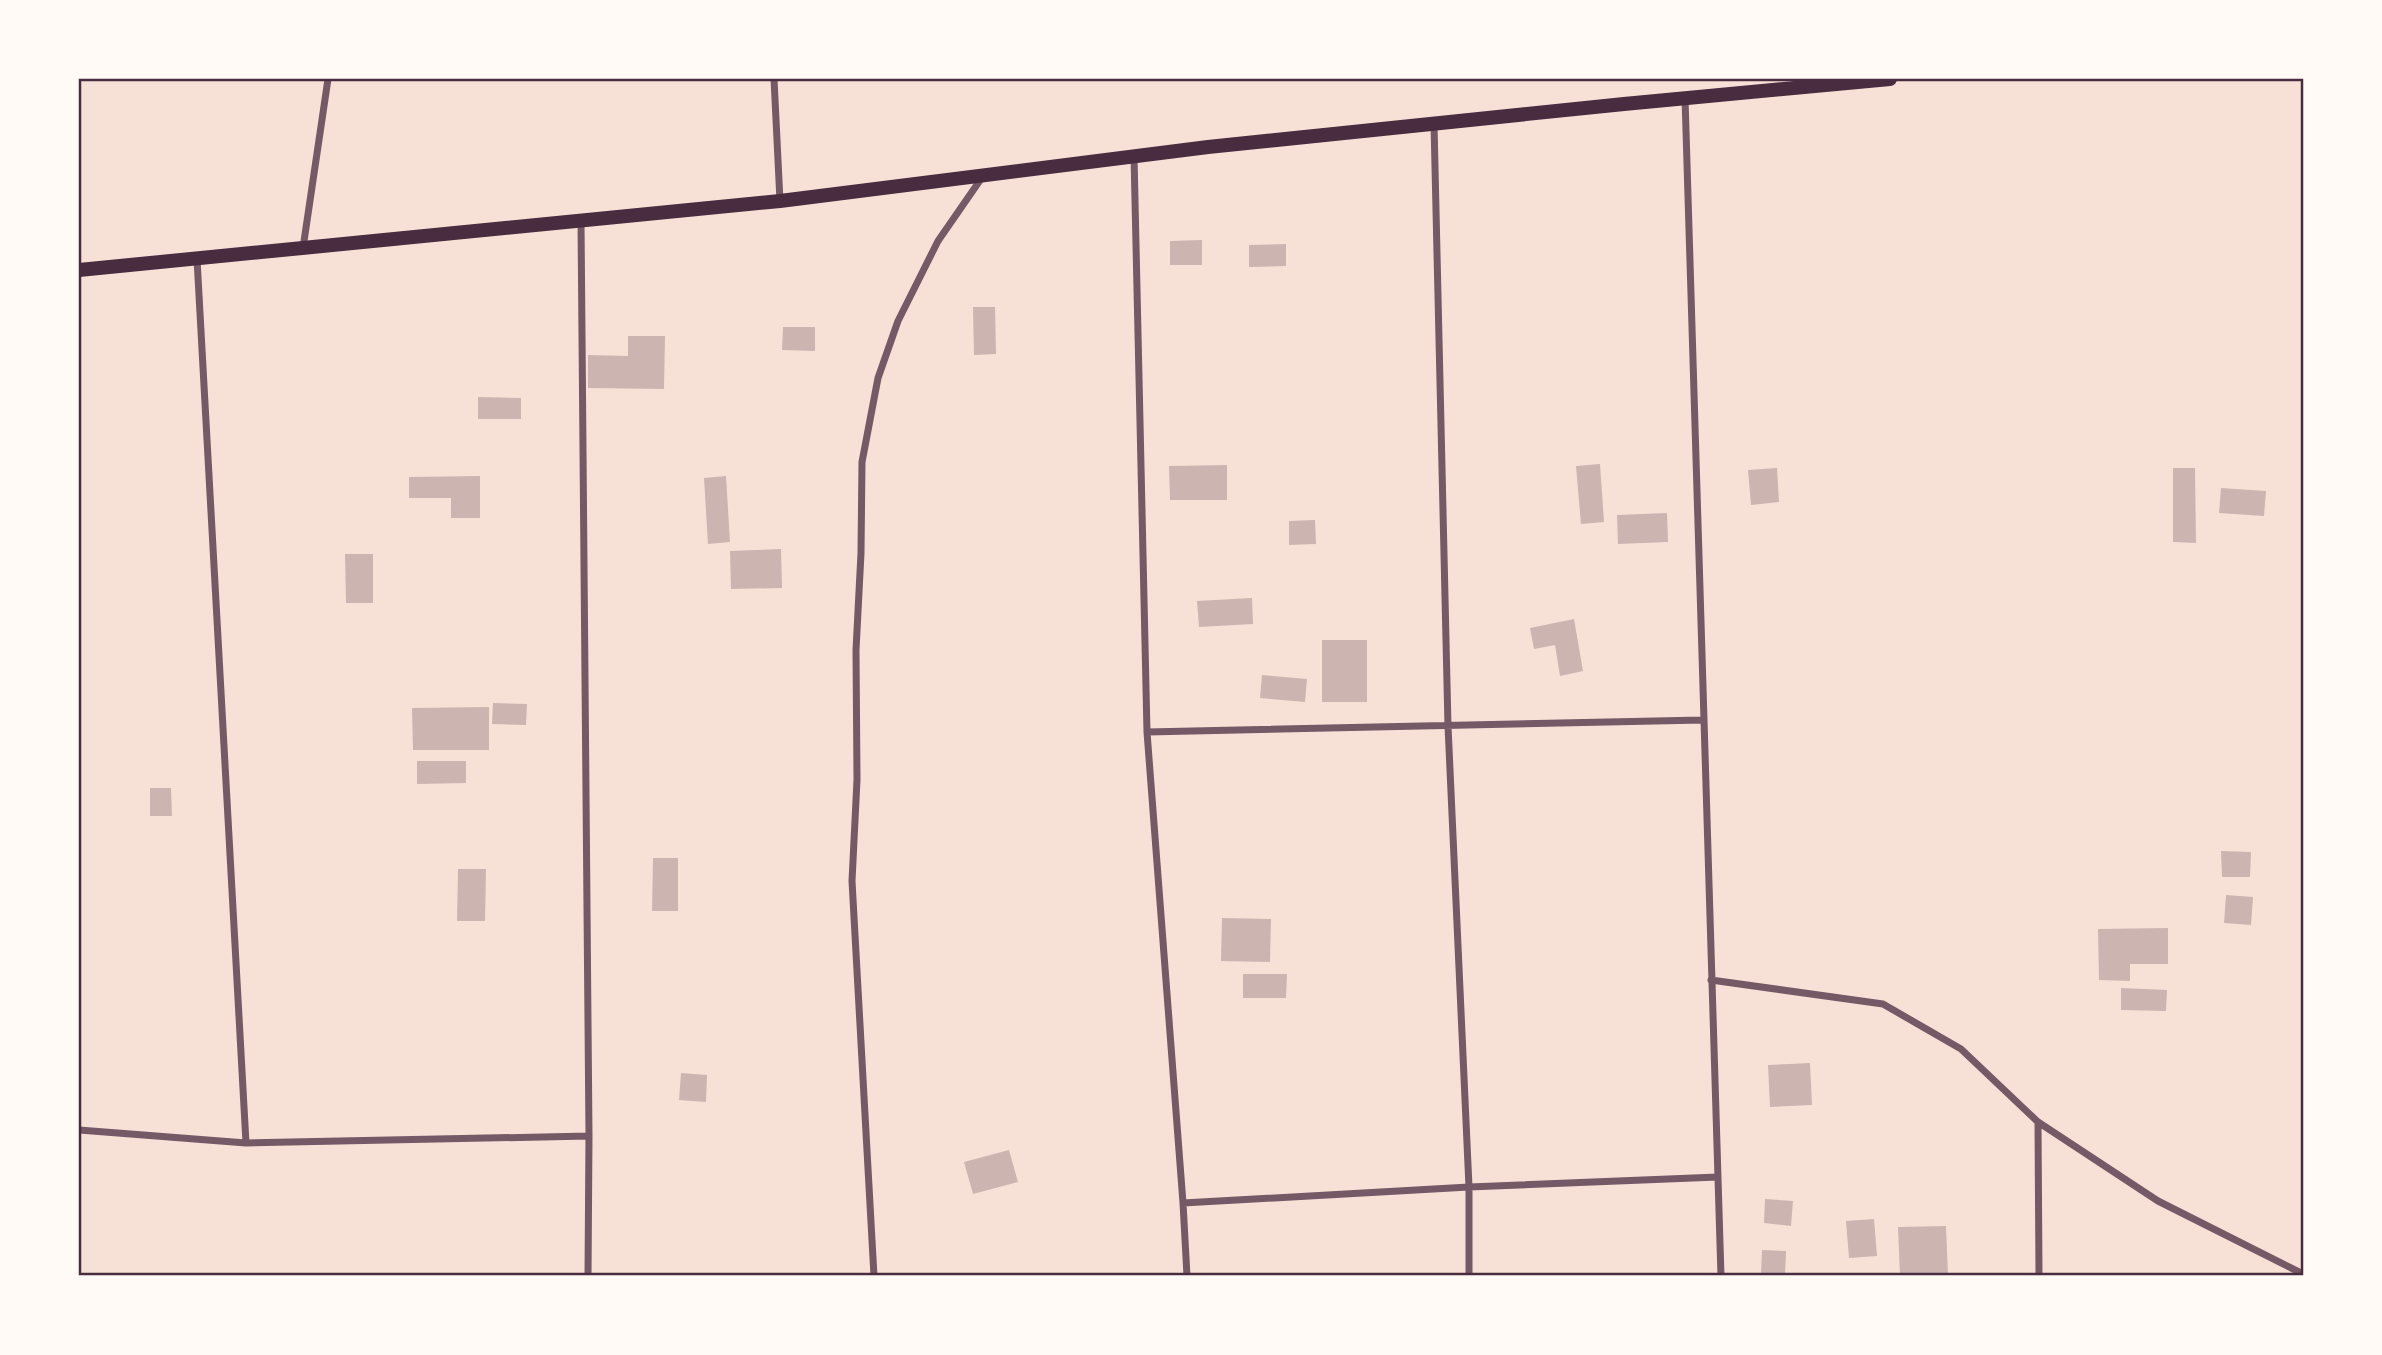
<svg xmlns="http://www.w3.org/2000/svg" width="2382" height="1355" font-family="'Asap Condensed',sans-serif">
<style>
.building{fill:#ccb4b1}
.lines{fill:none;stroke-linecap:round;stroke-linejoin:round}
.minor{stroke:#755966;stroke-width:7}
.secondary{stroke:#4a2c40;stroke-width:14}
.neatline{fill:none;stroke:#4a2c40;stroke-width:2.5}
</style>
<rect width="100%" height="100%" fill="#f7e1d7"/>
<path class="building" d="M1202,240V265H1170V241Z
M1286,244V266L1249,267V245Z
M973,307H995L996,354L974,355Z
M783,327H815V351L782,350Z
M628,336H665L664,389L588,388V355L628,356Z
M478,397L521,398V419H478Z
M1600,464L1604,522L1581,524L1576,466Z
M1227,465V500H1170L1169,466Z
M1777,468L1779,502L1751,505L1748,470Z
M2173,468H2195L2196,543L2173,542Z
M480,476V518H451V498H409V477Z
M726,476L730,542L708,544L704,478Z
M2221,488L2266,491L2264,516L2219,513Z
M1667,513L1668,542L1618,544L1617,515Z
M1315,520L1316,544L1289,545V521Z
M781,549L782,588L731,589L730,551Z
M345,554H373V603H346Z
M1252,598L1253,624L1199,627L1197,601Z
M1574,619L1583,671L1560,676L1555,645L1534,649L1530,628Z
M1322,640H1367V702H1322Z
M1262,675L1307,679L1305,702L1260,698Z
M493,703L527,704L526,725L492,724Z
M489,707V750H413L412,708Z
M417,761H466V783L417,784Z
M150,788H171L172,816H150Z
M2221,851L2251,852L2250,877H2222Z
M653,858H678V911H652Z
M458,869H486L485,921H457Z
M2226,895L2253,897L2251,925L2224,923Z
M1222,918L1271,919L1270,962L1221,961Z
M2168,928V964H2130V981L2099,980L2098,929Z
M1243,974H1287L1286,998H1243Z
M2121,988L2167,990L2166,1011L2121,1010Z
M1810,1063L1812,1105L1770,1107L1768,1065Z
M681,1073L707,1075L706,1102L679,1100Z
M1009,1150L1018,1182L973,1194L964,1162Z
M1765,1199L1793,1201L1791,1226L1764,1223Z
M1874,1219L1877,1256L1849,1258L1846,1221Z
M1946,1226L1948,1276H1900L1898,1227Z
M1762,1250L1786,1251L1785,1276L1761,1274Z"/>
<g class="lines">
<path class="minor" d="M774,79L780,201
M1685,98L1721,1276
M1434,124L1448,726L1469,1187V1276
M1134,156L1147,732L1183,1203L1187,1276
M581,221L589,1136L588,1276
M303,248L328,79
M197,259L246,1143
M1147,732L1703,720
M1711,980L1883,1004L1961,1049L2038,1122L2158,1201L2303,1274
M2038,1122L2039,1276
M79,1130L246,1143L589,1136
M1183,1203L1469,1187L1718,1177
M874,1276L852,881L857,780L856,650L861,553L862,462L878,378L898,321L938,241L983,176"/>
<path class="secondary" d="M79,270L780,201L1208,147L1624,104L1890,79"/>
</g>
<rect width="2382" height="1355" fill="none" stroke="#fffaf5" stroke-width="161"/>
<rect x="80" y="80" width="2222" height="1194" class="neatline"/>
</svg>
